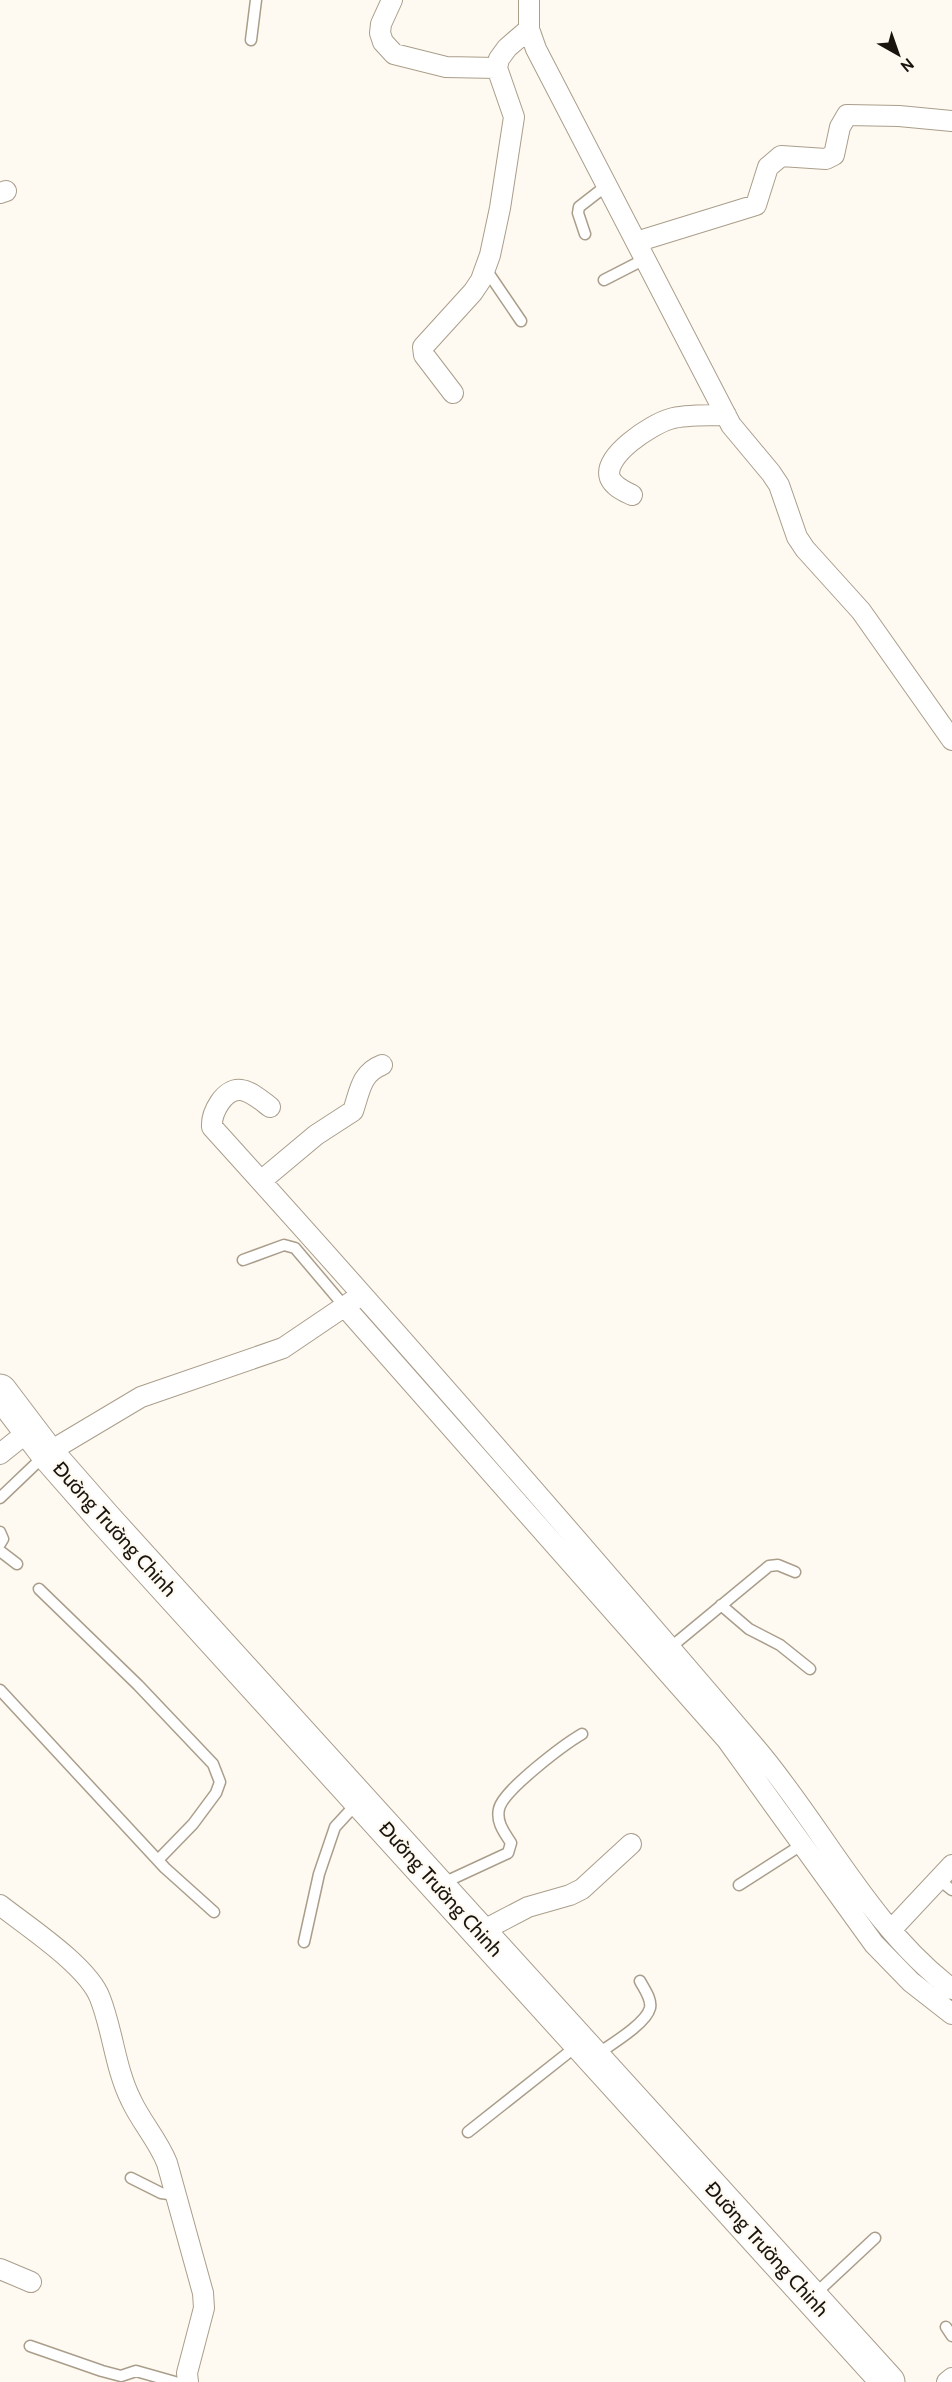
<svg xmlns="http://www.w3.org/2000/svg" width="952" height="2382" font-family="Cabin,sans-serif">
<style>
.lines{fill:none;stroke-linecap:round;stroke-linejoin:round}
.lane-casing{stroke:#aa9e8b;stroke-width:13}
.street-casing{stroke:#aa9e8b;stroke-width:22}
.highway-casing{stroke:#aa9e8b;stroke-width:35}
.lane{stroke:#fff;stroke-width:10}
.street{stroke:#fff;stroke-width:20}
.highway{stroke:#fff;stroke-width:33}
.labels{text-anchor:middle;stroke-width:4.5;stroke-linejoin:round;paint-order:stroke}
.street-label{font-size:20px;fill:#19150e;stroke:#fef9f1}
</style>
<rect width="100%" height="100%" fill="#fef9f1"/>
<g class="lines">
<g class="lane-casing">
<path id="lane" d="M251,40L256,0
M585,234L578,213L579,207L606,186
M485,268L521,321
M604,280L645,259
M243,1260L284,1245L295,1248L345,1307
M0,1498L45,1455
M0,1532L3,1539L0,1544
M0,1551L17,1564
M39,1589L138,1685L213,1764L220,1782L216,1793L193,1824L158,1860
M721,1605L749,1629L780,1645L810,1669
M671,1647L769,1566L778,1565L795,1572
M0,1690L165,1868L214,1912
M938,1879L952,1890
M441,1884L508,1853L511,1843C504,1832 496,1822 499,1809C503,1790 565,1744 582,1734
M739,1885L803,1844
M304,1942L319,1874L335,1827L358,1802
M596,2055C610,2045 646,2024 650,2008C652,1999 644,1989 640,1981
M468,2132L578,2045
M131,2178L161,2193L176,2195
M814,2295L875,2238
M946,2327L952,2336
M30,2346L102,2371L121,2376L136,2371L175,2382"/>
</g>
<g class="street-casing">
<path id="street" d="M392,0L381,24L380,33L383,42L394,54L446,67L497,68
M529,0V29L536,49L731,425L771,473L779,485L797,537L805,549L861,611L952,740
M0,193L6,191
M636,242L756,205L768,167L781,156L826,159L834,155L840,127L847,115L899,116L952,121
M453,393L424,355L423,347L473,292L481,280L490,255L500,208L514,117L497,68L499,59L507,48L529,29
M632,495C624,491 614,487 610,478C602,456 652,424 670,419C687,414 709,416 726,415
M270,1107C262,1101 251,1091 241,1090C224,1088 211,1113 212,1127C396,1330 576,1537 754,1746C822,1825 868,1925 952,1989
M261,1181L316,1135L353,1111C360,1091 361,1073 382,1065
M345,1307L727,1740L874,1944L911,1982L952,2014
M47,1453L141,1397L283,1348L354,1300
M0,1454L30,1430
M0,1905C28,1927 88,1966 100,1998C113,2031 115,2068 131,2100C141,2122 158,2140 167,2163L203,2293L204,2308L187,2373L188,2382
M892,1929L952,1865
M480,1932L528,1907L570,1895L582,1889L631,1844
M0,2269L31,2282
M947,2382L952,2378"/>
</g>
<g class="highway-casing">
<path id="highway" d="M0,1391L47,1453L104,1518L888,2382"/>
</g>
<use href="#lane" class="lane"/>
<use href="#street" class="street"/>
<use href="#highway" class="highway"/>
</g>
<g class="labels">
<g class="street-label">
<text transform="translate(115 1529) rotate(48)" y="7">Đường Trường Chinh</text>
<text transform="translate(441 1889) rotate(48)" y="7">Đường Trường Chinh</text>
<text transform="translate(767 2249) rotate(48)" y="7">Đường Trường Chinh</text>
</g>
</g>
<g transform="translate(898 54) rotate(140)" stroke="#fef9f1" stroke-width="4.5" paint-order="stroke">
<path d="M0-4.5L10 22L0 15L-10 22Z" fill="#19150e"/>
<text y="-9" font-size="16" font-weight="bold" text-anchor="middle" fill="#19150e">N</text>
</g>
</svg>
